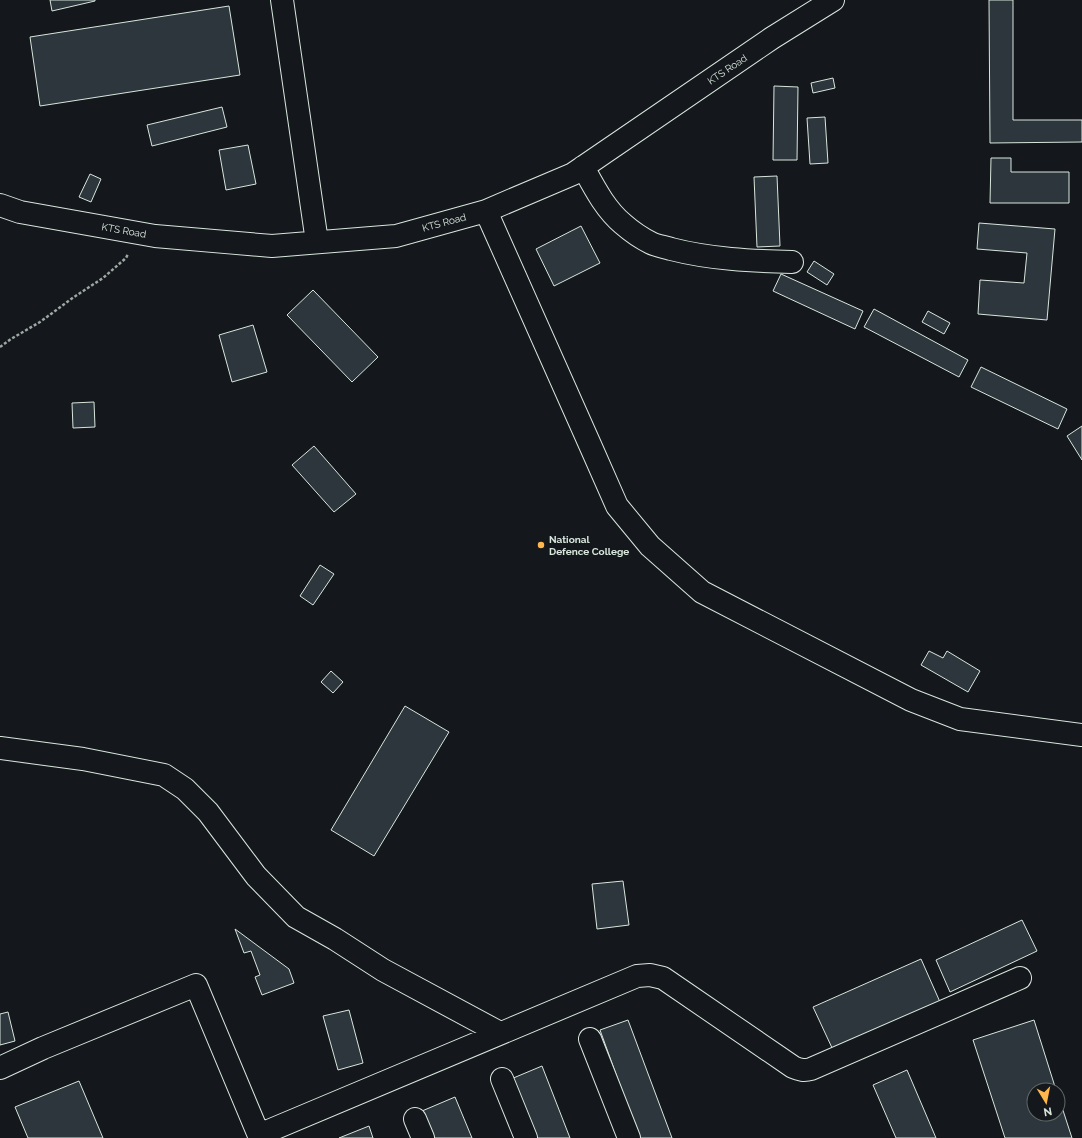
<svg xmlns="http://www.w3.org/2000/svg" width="1082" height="1138" font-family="Raleway,sans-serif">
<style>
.building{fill:#2c363c;stroke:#d8e6dc}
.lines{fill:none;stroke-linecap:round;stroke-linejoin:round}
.minor-casing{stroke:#d8e6dc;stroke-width:24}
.path{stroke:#9da8a2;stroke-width:2.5;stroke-dasharray:3 2;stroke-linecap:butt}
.minor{stroke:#14181c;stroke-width:22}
.poi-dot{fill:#ffb74d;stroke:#14181c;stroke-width:1.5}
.labels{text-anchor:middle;stroke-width:3;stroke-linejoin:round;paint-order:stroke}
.street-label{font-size:10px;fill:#d8e6dc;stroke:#14181c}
.poi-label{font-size:10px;font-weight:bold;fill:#d8e6dc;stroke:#14181c;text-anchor:start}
</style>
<rect width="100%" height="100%" fill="#14181c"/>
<path class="building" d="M50,0H95V1L52,11Z
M989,0H1013V120H1082V142L990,143Z
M229,6L240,75L40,106L30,37Z
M833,78L835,88L813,93L811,83Z
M774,86L798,87L797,160H773Z
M222,107L227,127L152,146L147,125Z
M825,117L828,163L810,164L807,118Z
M248,145L256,184L226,190L219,150Z
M991,158H1011V172H1069V203H990Z
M90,174L101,179L91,202L79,197Z
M777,176L780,246L757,247L754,177Z
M979,223L1055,229L1047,320L978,314L980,280L1024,283L1027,253L977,249Z
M581,226L600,263L554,286L536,249Z
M814,261L834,274L827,285L807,272Z
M781,274L863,311L855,329L773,291Z
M313,290L378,357L352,382L287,315Z
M874,309L968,360L959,377L864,327Z
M928,311L950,323L944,334L922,322Z
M253,325L267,372L232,382L219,335Z
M981,367L1067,409L1058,429L971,387Z
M94,402L95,427L73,428L72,403Z
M1082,426V460L1067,436Z
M314,446L356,494L334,512L292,465Z
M320,565L334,574L313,605L300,596Z
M929,651L943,658L947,651L980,671L968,692L921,665Z
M331,671L343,682L333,693L321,682Z
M405,706L449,732L374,856L331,830Z
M623,881L629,925L597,929L592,884Z
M1022,920L1037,951L950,992L936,960Z
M235,929L289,969L294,983L262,995L255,977L260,975L251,951L244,953Z
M921,959L940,1002L833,1050L813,1007Z
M349,1010L363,1063L338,1070L323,1016Z
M8,1012L15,1041L0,1045V1014Z
M628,1020L672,1138H639L600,1030Z
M1034,1020L1056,1090H1034V1114H1058V1095L1072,1138H1005L973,1040Z
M542,1066L570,1138H536L511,1079Z
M907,1070L936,1138H896L873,1085Z
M79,1081L103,1138H28L15,1107Z
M455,1097L472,1138H434L422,1111Z
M369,1126L373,1138H339Z"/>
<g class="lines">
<g class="minor-casing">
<path id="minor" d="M282,0L317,242
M583,167C594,187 605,209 623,224C631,231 641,238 651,243C657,246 665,247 671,249C710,259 751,261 792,262
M0,205L20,212L155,236L272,246L396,236L486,211L573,174L772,38L833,0
M486,211L591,447L617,506L650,546L702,592L911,700L960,719L1082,735
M0,748L83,759L164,775L185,789L208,812L256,876L296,917L335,939L383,970L500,1033
M590,1039L629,1138
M0,1068L43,1048L196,985L260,1138
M502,1079L526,1138
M415,1119L423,1138
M259,1135L637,976L650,975L663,978L793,1067C800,1070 804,1071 811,1069L1020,978"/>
</g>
<path class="path" d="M0,347L11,339L40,322L74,297L103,278L126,258L128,254"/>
<use href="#minor" class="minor"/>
</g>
<circle class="poi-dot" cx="541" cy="545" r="4"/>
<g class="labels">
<g class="street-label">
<text transform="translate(727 69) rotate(-34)" y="4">KTS Road</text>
<text transform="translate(444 222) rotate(-15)" y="4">KTS Road</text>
<text transform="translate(124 230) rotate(10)" y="4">KTS Road</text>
</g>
<g class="poi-label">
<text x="549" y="543">National<tspan x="549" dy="12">Defence College</tspan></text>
</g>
</g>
<g transform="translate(1046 1102) rotate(170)"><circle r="19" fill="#14181c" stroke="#626a69"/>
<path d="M0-3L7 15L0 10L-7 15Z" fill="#ffb74d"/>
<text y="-6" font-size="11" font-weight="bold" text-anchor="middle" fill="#d8e6dc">N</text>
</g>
</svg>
